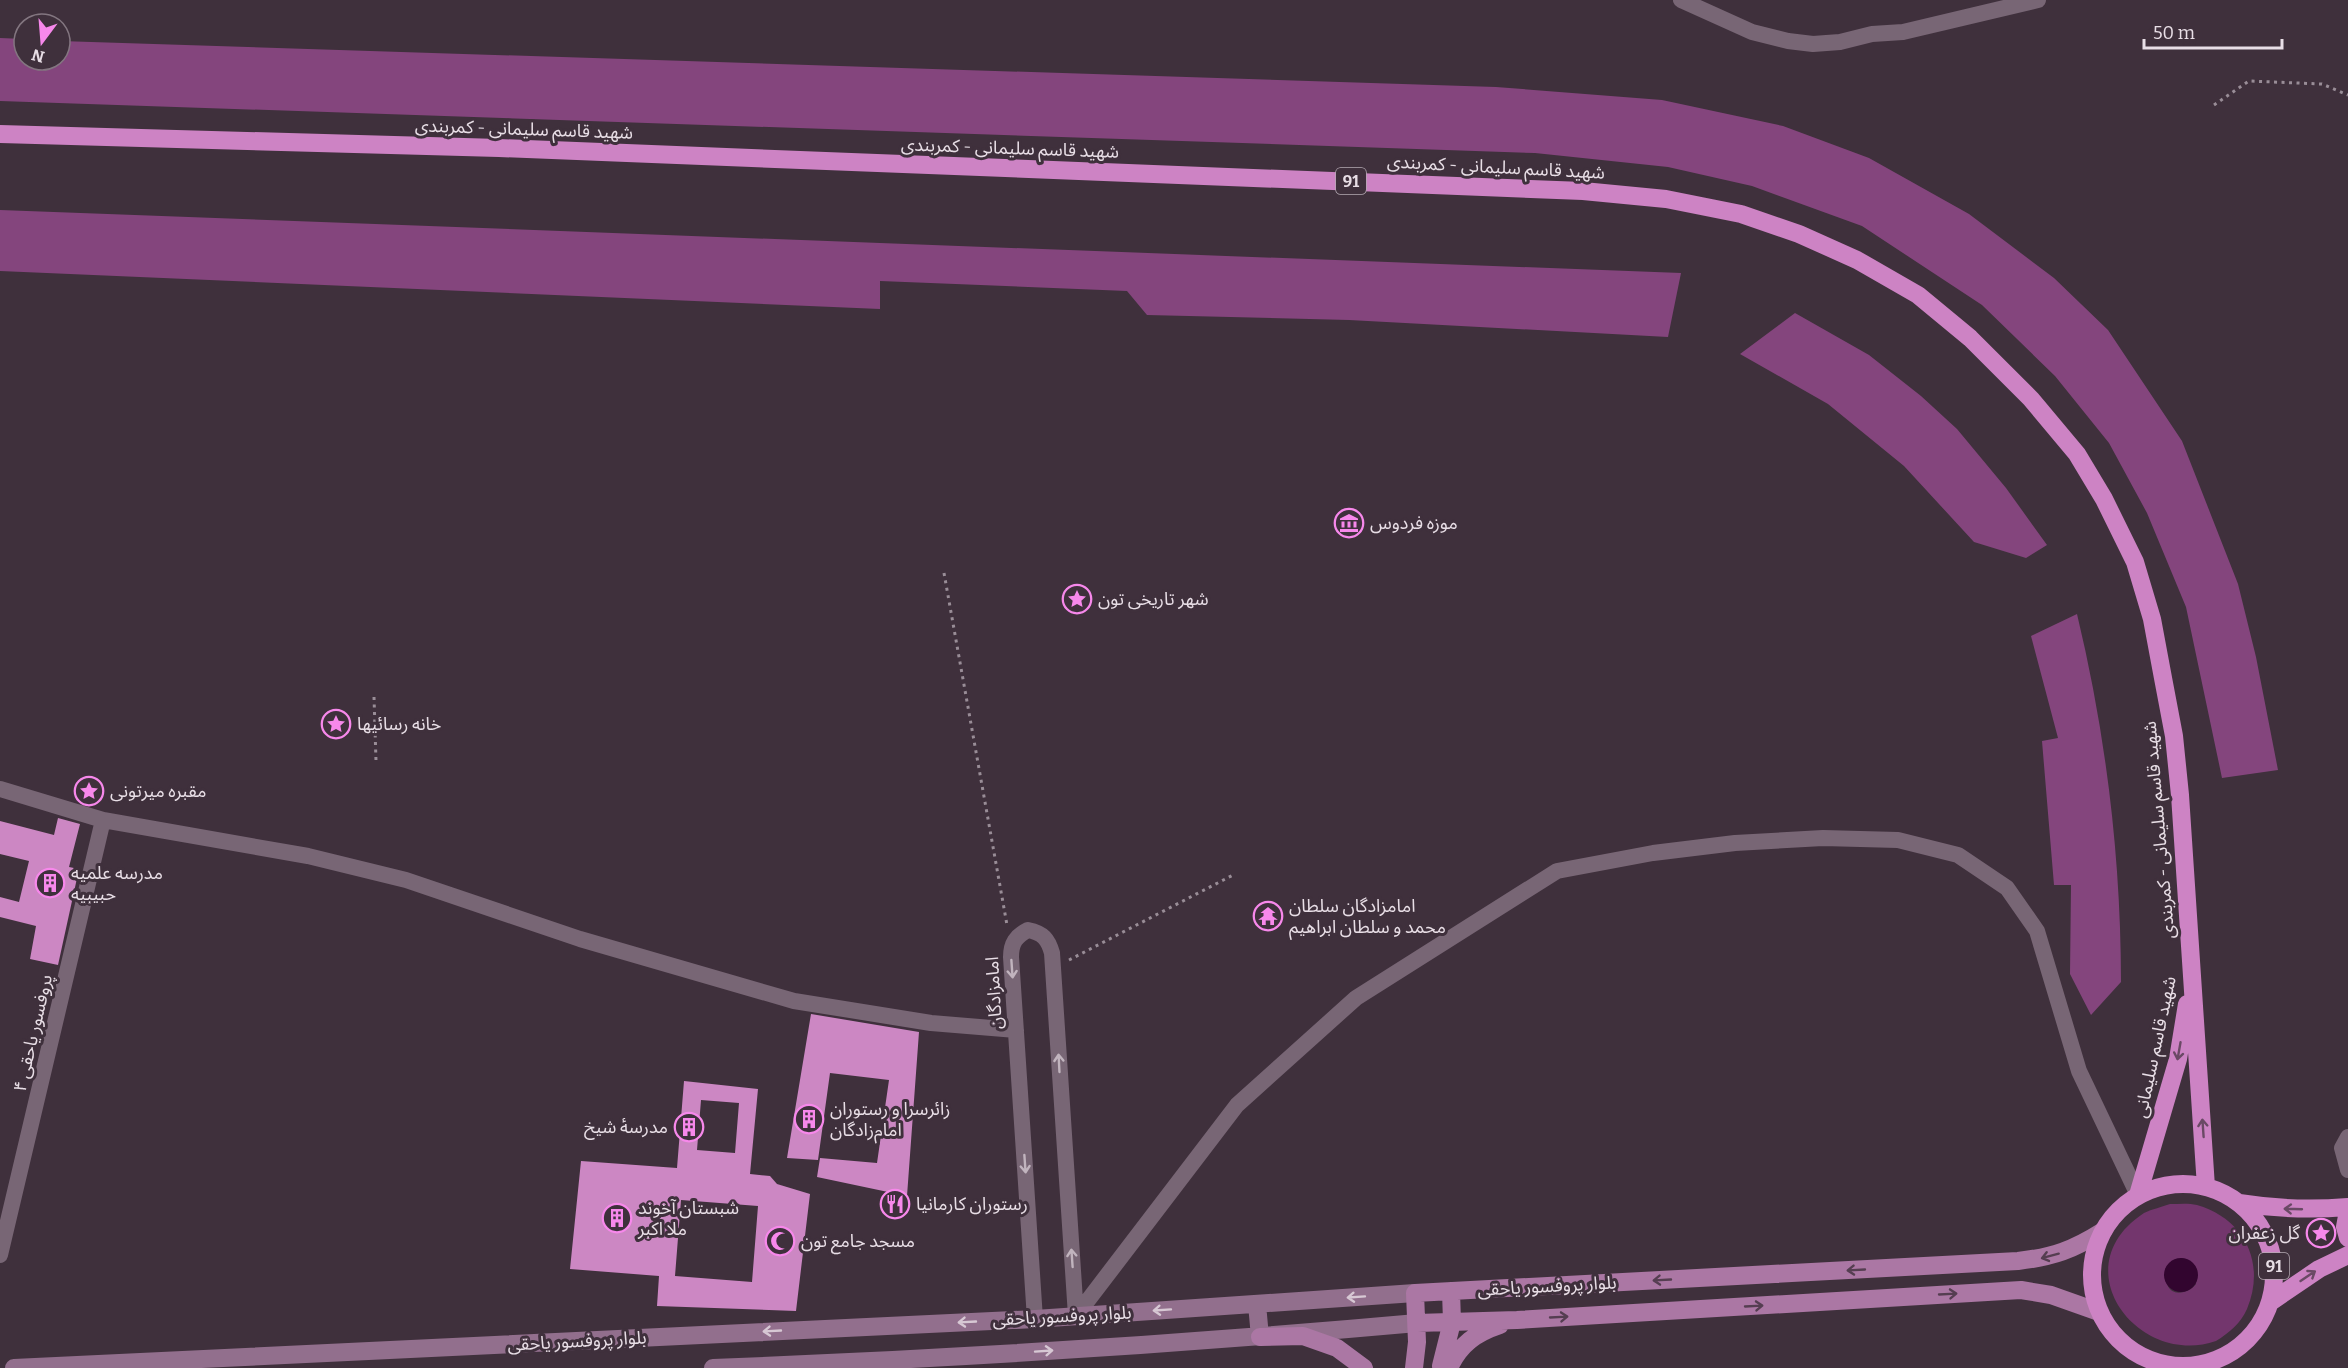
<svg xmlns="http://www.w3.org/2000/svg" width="2348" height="1368" font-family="Bitter,'Noto Sans Arabic',serif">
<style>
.green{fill:#73366d;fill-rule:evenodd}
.forest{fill:#84457d}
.water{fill:#32052f}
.building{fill:#cc87c3;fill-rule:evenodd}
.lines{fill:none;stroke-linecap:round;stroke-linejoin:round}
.path{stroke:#998d97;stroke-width:3;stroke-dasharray:3 4.5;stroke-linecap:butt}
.street{stroke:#786675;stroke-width:16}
.secondary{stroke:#926f8d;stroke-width:18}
.primary{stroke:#ab77a4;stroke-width:18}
.highway{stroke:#cd83c4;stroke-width:18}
.oneway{stroke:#c1b4be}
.oneway2{stroke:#6a4965}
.oneway3{stroke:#553e51}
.oneway4{stroke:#d7c8d4}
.labels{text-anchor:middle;stroke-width:6;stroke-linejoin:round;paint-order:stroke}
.shield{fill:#3f303c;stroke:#b5aab3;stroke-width:1.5}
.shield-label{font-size:16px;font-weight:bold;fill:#e8dee6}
.street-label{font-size:18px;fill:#e8dee6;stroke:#3f303c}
.poi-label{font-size:18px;fill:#e8dee6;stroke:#3f303c;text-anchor:start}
</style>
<rect width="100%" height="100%" fill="#3f303c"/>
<path class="green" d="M2170,1204C2179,1204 2189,1203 2197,1205C2245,1219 2266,1263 2247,1309C2241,1323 2229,1333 2216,1341C2138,1368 2061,1267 2144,1213C2152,1209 2162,1207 2170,1204ZM2183,1258L2196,1284C2189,1293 2172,1298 2167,1284C2165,1280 2165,1274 2165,1269L2172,1261Z"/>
<path class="forest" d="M0,38L24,39V60H60V41L1496,87L1662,100L1783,126L1869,158L1969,214L2054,278L2108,330L2182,441L2238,584L2256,657L2278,770L2222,778L2186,607L2147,513L2109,443L2055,376L1982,305L1862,226L1752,186L1668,167L1535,153L0,101Z
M0,210L1681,273L1668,337L1349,320L1147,315L1127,291L880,281V309L0,271Z
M1795,313L1869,355L1921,396L1957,429L2006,488L2047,545L2026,558L1974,542L1904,466L1828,404L1740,354Z
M2077,614C2106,735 2121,858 2121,982L2091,1015L2070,974L2071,885H2054L2042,741L2058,738L2031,636Z"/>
<path class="water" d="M2164 1275a17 17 0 1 1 34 0a17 17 0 1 1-34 0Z"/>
<path class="building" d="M58,818L80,824L69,867L79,869L58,965L30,959L36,926L0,917V897L19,902L29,861L0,854V821L54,835Z
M811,1014L919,1032L907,1196L817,1177L820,1158L877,1163L889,1080L830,1073L818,1160L787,1158Z
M684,1081L758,1089L750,1174L770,1176L777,1184L810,1194L796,1311L657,1306L659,1276L570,1269L581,1161L677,1168ZM701,1100L739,1103L735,1153L697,1150ZM681,1200L758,1206L752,1282L675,1276Z"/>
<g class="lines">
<path class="path" d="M2214,105L2249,81L2322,84L2348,95
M944,573L1007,925
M374,697L376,761
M1069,960L1235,874"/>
<path class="street" d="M1681,0L1752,32L1788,41L1813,44L1840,42L1872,34L1903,32L2038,0
M0,789L103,820L308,856L406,880L580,939L794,1001L931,1023L1016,1030
M2348,1137L2342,1148L2348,1170
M0,1255L103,820
M1076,1316L1237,1105L1356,998L1557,871L1653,853L1735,843L1823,838L1898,840L1958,855L2007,888L2037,931L2079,1071L2138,1195
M1035,1319L1011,957C1011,943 1016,936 1028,930C1043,933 1048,939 1052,953L1076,1316"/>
<path class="secondary" d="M1257,1304L1260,1337
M14,1368L1035,1319L1415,1293
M713,1368C948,1359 1183,1344 1417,1323"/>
<path class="primary" d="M1417,1323L1517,1320L2021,1290L2051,1295L2099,1312
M1260,1337L1303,1336L1337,1348L1364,1368
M1441,1366L1452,1322L1451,1291
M1414,1368L1417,1342L1415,1293L2018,1261C2053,1257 2073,1250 2103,1231
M1449,1368C1460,1344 1476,1333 1500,1325"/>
<path class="highway" d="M0,134L499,148L1583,191L1666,199L1741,214L1799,234L1857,260L1918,295L1970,338L2031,399L2077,454L2104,499L2135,562L2152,619L2163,678L2174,736L2180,795L2206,1187
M2092 1275a91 91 0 1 1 182 0a91 91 0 1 1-182 0Z
M2138,1195L2178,1059L2187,1004
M2239,1203C2276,1209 2310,1210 2348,1207
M2348,1211L2345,1227L2348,1238
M2272,1301L2319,1269L2348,1255"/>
</g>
<defs><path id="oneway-shaft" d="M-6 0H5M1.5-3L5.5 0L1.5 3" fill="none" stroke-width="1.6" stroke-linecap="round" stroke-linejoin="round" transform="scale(1.5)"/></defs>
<g class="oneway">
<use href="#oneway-shaft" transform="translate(1012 969) rotate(86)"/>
<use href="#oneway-shaft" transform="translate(1059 1063) rotate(-93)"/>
<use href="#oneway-shaft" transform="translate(1025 1164) rotate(86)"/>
<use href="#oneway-shaft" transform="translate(1072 1258) rotate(-94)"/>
</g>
<g class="oneway2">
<use href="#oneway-shaft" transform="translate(2179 1051) rotate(100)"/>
<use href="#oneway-shaft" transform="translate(2203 1128) rotate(-94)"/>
<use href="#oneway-shaft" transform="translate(2293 1209) rotate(-178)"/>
<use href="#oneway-shaft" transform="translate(2308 1276) rotate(-34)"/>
</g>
<g class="oneway3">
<use href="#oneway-shaft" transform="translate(2050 1256) rotate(165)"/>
<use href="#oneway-shaft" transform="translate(1856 1270) rotate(177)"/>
<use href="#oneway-shaft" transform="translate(1662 1280) rotate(177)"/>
<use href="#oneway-shaft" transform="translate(1948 1294) rotate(-3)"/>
<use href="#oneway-shaft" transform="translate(1754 1306) rotate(-3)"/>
<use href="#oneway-shaft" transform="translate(1559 1317) rotate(-3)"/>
</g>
<g class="oneway4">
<use href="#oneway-shaft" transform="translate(1356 1297) rotate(176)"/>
<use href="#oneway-shaft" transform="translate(1162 1310) rotate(176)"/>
<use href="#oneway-shaft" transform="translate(967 1322) rotate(177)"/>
<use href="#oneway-shaft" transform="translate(772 1331) rotate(177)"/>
<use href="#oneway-shaft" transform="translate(1044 1351) rotate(-4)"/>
</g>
<defs>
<g id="museum-ring" transform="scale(1.5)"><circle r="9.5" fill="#3f303c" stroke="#f788eb" stroke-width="1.5"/><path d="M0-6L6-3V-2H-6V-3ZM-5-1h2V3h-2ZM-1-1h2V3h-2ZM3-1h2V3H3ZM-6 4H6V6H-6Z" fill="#f788eb"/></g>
<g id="sight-ring" transform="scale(1.5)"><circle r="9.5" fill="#3f303c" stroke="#f788eb" stroke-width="1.5"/><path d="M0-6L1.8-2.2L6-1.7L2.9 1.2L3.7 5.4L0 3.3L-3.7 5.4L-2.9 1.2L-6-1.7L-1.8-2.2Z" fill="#f788eb"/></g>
<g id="building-ring" transform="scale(1.5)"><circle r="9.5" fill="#3f303c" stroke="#f788eb" stroke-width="1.5"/><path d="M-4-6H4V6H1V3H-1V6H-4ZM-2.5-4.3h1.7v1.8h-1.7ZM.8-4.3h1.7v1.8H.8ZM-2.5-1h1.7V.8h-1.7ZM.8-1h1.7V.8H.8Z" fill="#f788eb"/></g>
<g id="temple-ring" transform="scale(1.5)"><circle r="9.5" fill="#3f303c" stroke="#f788eb" stroke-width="1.5"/><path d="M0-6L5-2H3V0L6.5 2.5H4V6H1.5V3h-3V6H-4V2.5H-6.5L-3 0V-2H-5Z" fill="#f788eb"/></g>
<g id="restaurant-ring" transform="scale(1.5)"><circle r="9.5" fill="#3f303c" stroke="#f788eb" stroke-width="1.5"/><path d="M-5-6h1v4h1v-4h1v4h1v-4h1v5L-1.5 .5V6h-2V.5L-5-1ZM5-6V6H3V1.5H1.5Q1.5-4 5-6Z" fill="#f788eb"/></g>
<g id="mosque-ring" transform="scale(1.5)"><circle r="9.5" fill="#3f303c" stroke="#f788eb" stroke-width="1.5"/><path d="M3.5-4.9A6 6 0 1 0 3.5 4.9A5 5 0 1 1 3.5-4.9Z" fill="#f788eb"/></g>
</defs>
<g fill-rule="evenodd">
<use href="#museum-ring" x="1349" y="523"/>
<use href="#sight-ring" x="1077" y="599"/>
<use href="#sight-ring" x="336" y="724"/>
<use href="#sight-ring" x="89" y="791"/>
<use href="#building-ring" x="50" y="883"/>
<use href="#temple-ring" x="1268" y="916"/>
<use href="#building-ring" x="809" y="1119"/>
<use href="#building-ring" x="689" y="1127"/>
<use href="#restaurant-ring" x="895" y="1204"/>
<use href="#building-ring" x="617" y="1218"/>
<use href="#sight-ring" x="2321" y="1233"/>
<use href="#mosque-ring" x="780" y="1241"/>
</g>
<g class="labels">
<g class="shield">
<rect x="1336" y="168" width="30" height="26" rx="4.5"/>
<rect x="2259" y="1253" width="30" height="26" rx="4.5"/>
</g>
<g class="shield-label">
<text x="1351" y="187">91</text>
<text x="2274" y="1272">91</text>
</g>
<g class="street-label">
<text transform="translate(524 129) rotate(2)" y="6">شهید قاسم سلیمانی - کمربندی</text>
<text transform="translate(1010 148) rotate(2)" y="6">شهید قاسم سلیمانی - کمربندی</text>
<text transform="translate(1496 167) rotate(3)" y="6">شهید قاسم سلیمانی - کمربندی</text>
<text transform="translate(2159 830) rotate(-95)" y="6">شهید قاسم سلیمانی - کمربندی</text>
<text transform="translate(994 993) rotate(-93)" y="6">امامزادگان</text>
<text transform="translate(33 1033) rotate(-77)" y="6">پروفسور یاحقی ۴</text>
<text transform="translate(2155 1047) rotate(-78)" y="6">شهید قاسم سلیمانی</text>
<text transform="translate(1547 1286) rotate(-3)" y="6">بلوار پروفسور یاحقی</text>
<text transform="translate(1062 1316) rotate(-3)" y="6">بلوار پروفسور یاحقی</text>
<text transform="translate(577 1341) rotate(-3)" y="6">بلوار پروفسور یاحقی</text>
</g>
<g class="poi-label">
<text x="1370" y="529">موزه فردوس</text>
<text x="1098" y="605">شهر تاریخی تون</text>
<text x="357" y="730">خانه رسائیها</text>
<text x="110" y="797">مقبره میرتونی</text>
<text x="71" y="879">مدرسه علمیه<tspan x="71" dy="21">حبیبیه</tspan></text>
<text x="1289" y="912">امامزادگان سلطان<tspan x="1289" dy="21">محمد و سلطان ابراهیم</tspan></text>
<text x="830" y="1115">زائرسرا و رستوران<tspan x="830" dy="21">امام‌زادگان</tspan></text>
<text x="668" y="1133" text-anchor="end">مدرسهٔ شیخ</text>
<text x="916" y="1210">رستوران کارمانیا</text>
<text x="638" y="1214">شبستان آخوند<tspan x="638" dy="21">ملا اکبر</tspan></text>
<text x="2300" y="1239" text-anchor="end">گل زعفران</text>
<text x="801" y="1247">مسجد جامع تون</text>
</g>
</g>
<g transform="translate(42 42) rotate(196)"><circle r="28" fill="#3f303c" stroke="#837680" stroke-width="1.5"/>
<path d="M0-4.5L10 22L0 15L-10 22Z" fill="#f788eb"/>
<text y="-9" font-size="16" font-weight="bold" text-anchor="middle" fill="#e8dee6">N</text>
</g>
<path d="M2144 39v9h138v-9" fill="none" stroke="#e8dee6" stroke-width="3"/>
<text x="2153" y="39" font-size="18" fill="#e8dee6" stroke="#3f303c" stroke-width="4.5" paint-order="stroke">50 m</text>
</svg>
